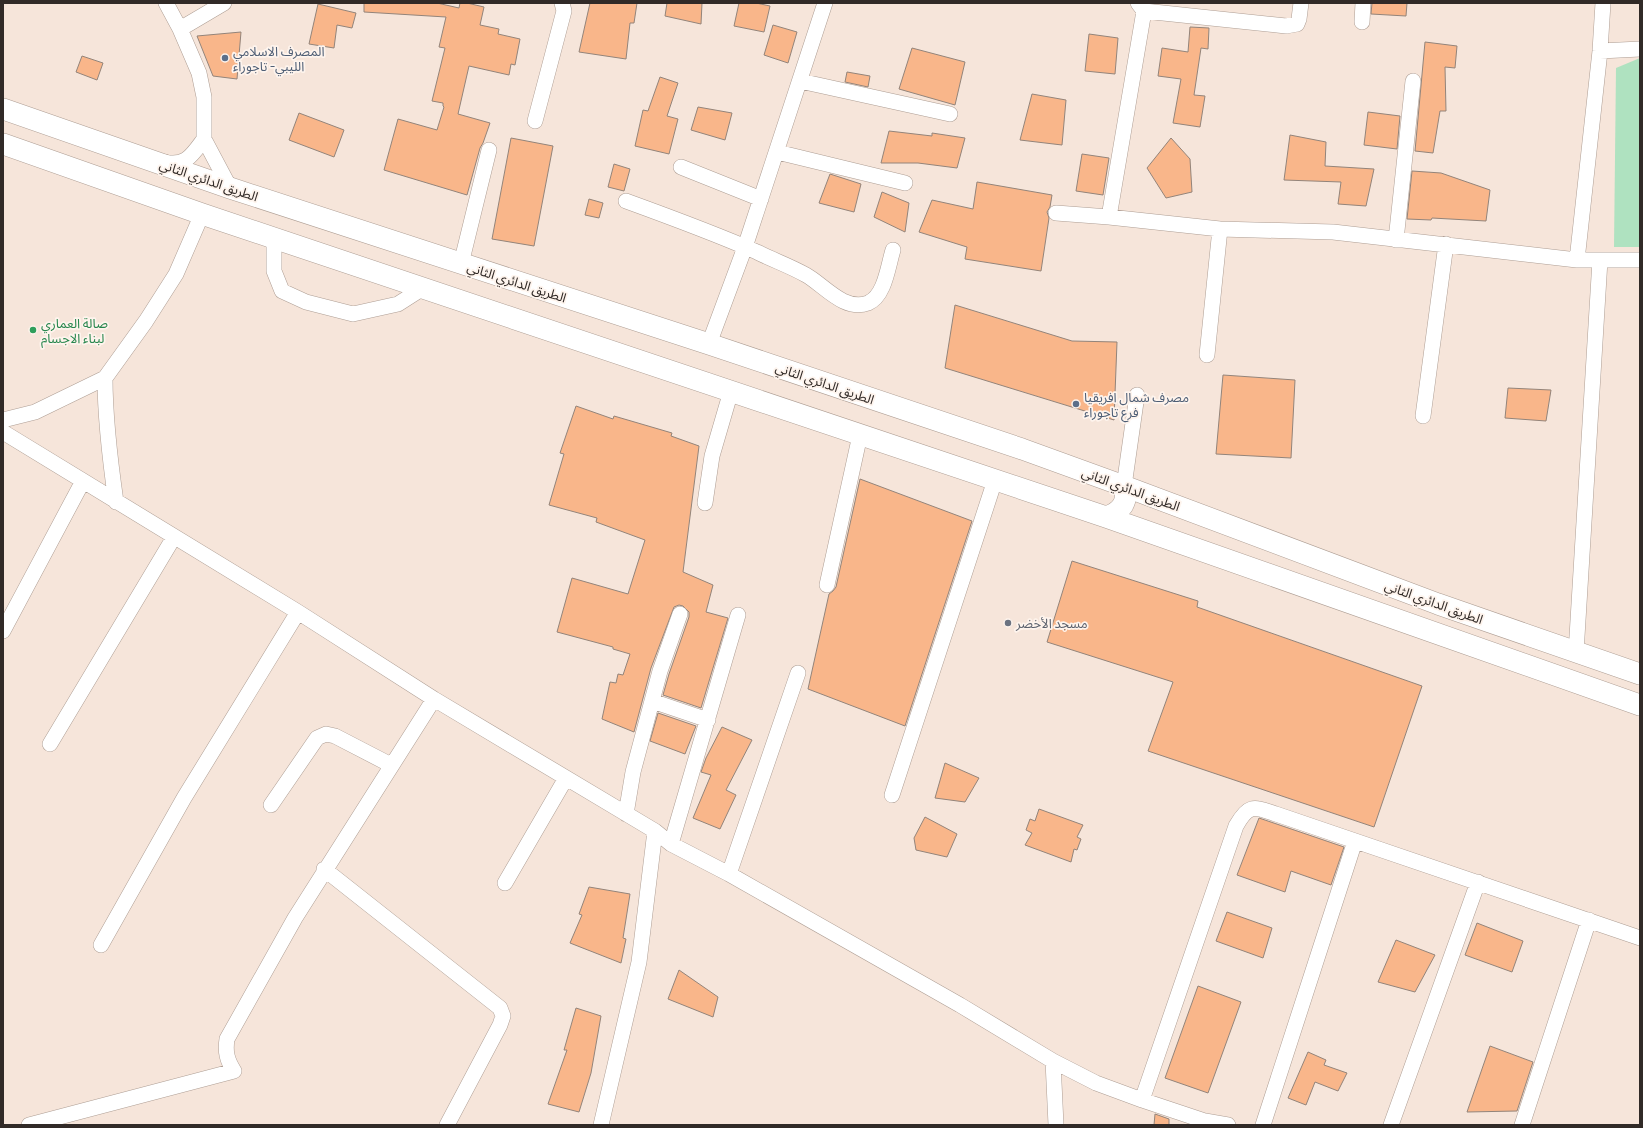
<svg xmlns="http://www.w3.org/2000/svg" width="1643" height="1128" font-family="Barlow,'Noto Sans Arabic',sans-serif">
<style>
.green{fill:#afe2c0}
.building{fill:#f9b68a;stroke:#93847a}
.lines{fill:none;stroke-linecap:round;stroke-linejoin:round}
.minor-casing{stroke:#ae9e94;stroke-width:16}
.highway-casing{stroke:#ae9e94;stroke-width:22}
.minor{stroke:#fff;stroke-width:15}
.highway{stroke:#fff;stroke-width:21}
.service-dot{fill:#5c6f8a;stroke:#fef4ed;stroke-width:1.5}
.leisure-dot{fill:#2e9e5b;stroke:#fef4ed;stroke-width:1.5}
.worship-dot{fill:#6b7280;stroke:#fef4ed;stroke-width:1.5}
.labels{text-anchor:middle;stroke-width:3.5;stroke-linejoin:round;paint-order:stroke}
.service-label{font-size:13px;fill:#4e5e75;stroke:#fef4ed;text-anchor:start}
.street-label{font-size:13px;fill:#312a27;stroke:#fef4ed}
.leisure-label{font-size:13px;fill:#27864d;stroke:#fef4ed;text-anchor:start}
.worship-label{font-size:13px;fill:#5b616d;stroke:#fef4ed;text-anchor:start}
</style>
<rect width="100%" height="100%" fill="#f6e5da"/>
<path class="green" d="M1640,58V247H1614L1616,68Z"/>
<path class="building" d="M364,3H437L459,8L460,3H467L484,7L480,25L499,29L498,34L520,39L515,65L511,64L509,75L469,66L458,114L490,123L483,143L480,148L467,195L384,170L398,119L437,130L444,107L443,106V103L432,101L445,48L439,47L446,17L364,12Z
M590,3H637L634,23H630L626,59L579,52Z
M667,3H702L701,24L665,16Z
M739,3H756L770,6L764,32L734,26Z
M1372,3H1407L1406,16L1371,14Z
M318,4L356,13L352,28L337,25L334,48L309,44Z
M773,25L797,32L788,63L764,55Z
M1190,27L1209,28L1208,49L1201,48L1194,95L1205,96L1200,127L1173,123L1181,79L1158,76L1162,48L1188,52Z
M241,32L237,79L213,76L197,36Z
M1089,34L1118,38L1115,74L1085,71Z
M1425,42L1457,46L1455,68L1445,67L1446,111H1440L1433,153L1415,151Z
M912,48L965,62L955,105L899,89Z
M82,56L103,63L97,80L76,72Z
M847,72L870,76L868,87L845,82Z
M660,77L678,83L667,116L678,119L669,154L635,146L643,110L648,111Z
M1032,94L1066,100L1062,145L1020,140Z
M698,107L732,113L725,140L691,130Z
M1368,112L1400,116L1397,149L1364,145Z
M299,113L344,130L334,157L289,140Z
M889,131L932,136V133L965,138L957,168L918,163H881Z
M1290,135L1326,142L1325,166L1374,169L1366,206L1338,204L1341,182L1284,180Z
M511,138L553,146L534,246L492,239Z
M1171,138L1190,159L1192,192L1166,198L1147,168Z
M1082,154L1109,158L1103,195L1076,191Z
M614,164L630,169L624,191L608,187Z
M1412,171L1441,173L1490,190L1486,221L1432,218L1431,220L1407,219Z
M830,174L861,184L854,212L819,203Z
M977,182L1052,195L1050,207L1047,212L1049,218L1041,271L965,259L967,247L919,232L932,200L973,209Z
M882,192L909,203L905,232L874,217Z
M589,199L603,203L599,218L585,215Z
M955,305L1072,341L1117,342L1114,420L945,368Z
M1223,375L1295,380L1291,458L1216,454Z
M1508,388L1551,390L1546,421L1505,418Z
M576,406L613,419L614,416L672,433L671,436L699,446L683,572L713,585L706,612L728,618L701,708L663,695L669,674L689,617V612L683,606L679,605L674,607L651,668L634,732L602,719L610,682L616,683L618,674L623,675L630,654L613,649V647L557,632L572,578L628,594L645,540L596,522L597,518L549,505L564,454L560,453Z
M860,479L972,521L905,726L808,689L829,594L833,591L836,587Z
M1072,561L1198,601L1197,607L1422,686L1374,827L1148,751L1173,682L1047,642Z
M658,713L696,726L685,754L650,741Z
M722,727L752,740L726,790L736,795L720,829L693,818L711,775L701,772L706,758Z
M945,763L979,778L965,802L935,798Z
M1039,809L1083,825L1077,837L1081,839L1077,850L1074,849L1071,862L1025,845L1032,833L1026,830L1030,819L1035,821Z
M925,817L957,834L947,857L916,850L914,838Z
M1259,818L1344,847L1331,885L1291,871L1285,892L1237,875Z
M589,887L630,894L623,938L626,939L621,963L570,943L582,915L579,914Z
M1227,912L1272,928L1263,958L1216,941Z
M1477,923L1523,941L1512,972L1465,955Z
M1396,940L1435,955L1415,992L1378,982Z
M679,970L718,997L713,1017L668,999Z
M1198,986L1241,1002L1208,1093L1165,1078Z
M576,1008L601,1016L591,1073L579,1112L548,1104L567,1050H564Z
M1490,1046L1533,1062L1517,1111L1467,1112Z
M1308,1052L1326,1060L1324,1065L1347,1073L1338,1091L1315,1082L1306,1105L1288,1098Z
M1155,1114L1169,1119V1125H1154Z"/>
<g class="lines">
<g class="minor-casing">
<path id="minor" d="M166,3L180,29L199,73L204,97V139L230,188
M1144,11L1286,26L1297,24L1299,19L1301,3
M1362,22L1363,3
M180,29L224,3
M1600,51L1640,49
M800,81L950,114
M535,121L564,11L562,3
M777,152L905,183
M164,162C186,167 192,155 204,139
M681,167L761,199
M626,201C670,217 714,233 757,252C773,260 790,266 806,275C824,285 844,312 868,303C885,296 888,266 893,250
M1056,213L1109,217L1220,229L1333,232L1577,260H1640
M1109,217L1144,11L1138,3
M274,238V271L282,291L306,302L353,314L398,304L423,288
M1396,240L1413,81
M1577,260L1600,51L1603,3
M461,264L489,150
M709,344L745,247L825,3
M1207,355L1220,229
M105,378C105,420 110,460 116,502
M1423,416L1446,244
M3,420L35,412L105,378L146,321L176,274L202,214
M3,432L298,612L434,699L655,831L671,844L729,874L960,1005L1053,1061L1096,1083L1142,1100L1205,1121L1228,1125
M1124,486L1137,395
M705,503L712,456L731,391
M827,585L860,435
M3,631L83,481
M1576,653L1600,260
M652,701L708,720
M50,744L174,537
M892,795L995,480
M271,805L317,738L326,734L335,736L391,765
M626,814L633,772L660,671L680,614
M671,844L738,615
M324,869L500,1008L503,1016L500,1025L447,1125
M729,874L798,673
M505,883L566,778
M101,945L184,798L298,612
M1053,1061L1056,1125
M1142,1100L1236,826C1249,803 1254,807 1276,814L1640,938
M29,1125L234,1071C227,1060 225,1052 227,1039L295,918L434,699
M601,1125L639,962L655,831
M1263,1125L1355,841
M1391,1125L1478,882
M1522,1125L1589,920"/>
</g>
<g class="highway-casing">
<path id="highway" d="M3,109L230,188L709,344L1022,449L1124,486L1438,604L1640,674
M3,144L202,214L1106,517L1640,705
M1106,517C1121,512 1129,502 1124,486"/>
</g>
<use href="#minor" class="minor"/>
<use href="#highway" class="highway"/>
</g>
<g class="service-dot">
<circle cx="225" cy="58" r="4"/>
<circle cx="1076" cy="404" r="4"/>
</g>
<circle class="leisure-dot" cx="33" cy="330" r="4"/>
<circle class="worship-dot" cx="1008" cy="623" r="4"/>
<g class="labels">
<g class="service-label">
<text x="233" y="56">المصرف الاسلامي<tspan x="233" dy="15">الليبي- تاجوراء</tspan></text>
<text x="1084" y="402">مصرف شمال افريقيا<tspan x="1084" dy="15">فرع تاجوراء</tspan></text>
</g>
<g class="street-label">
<text transform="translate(209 180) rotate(19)" y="5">الطريق الدائري الثاني</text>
<text transform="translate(517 282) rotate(18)" y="5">الطريق الدائري الثاني</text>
<text transform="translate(825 383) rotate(19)" y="5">الطريق الدائري الثاني</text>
<text transform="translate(1131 489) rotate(20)" y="5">الطريق الدائري الثاني</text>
<text transform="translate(1434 602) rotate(20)" y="5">الطريق الدائري الثاني</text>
</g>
<g class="leisure-label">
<text x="41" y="328">صالة العماري<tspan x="41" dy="15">لبناء الاجسام</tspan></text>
</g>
<g class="worship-label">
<text x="1016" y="628">مسجد الأخضر</text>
</g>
</g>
<rect width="1643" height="1128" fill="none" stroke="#312a27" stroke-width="8"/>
</svg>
